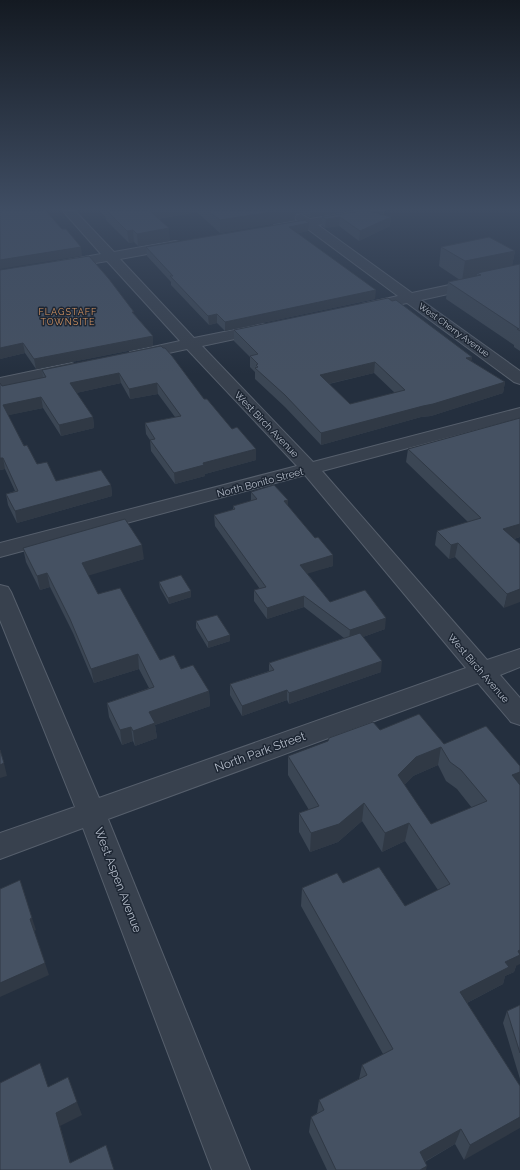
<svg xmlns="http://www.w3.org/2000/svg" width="520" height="1170" font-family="Raleway,sans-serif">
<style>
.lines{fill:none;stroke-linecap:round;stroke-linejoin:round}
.minor-casing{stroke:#565f6c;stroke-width:2}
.minor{fill:#38414e;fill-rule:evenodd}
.wall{fill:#3b4654;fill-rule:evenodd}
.shaded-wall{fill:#303945}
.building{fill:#455162;stroke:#303945;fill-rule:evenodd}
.labels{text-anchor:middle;stroke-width:3;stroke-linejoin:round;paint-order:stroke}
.far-neighbourhood-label{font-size:9px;letter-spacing:1px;fill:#d59563;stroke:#1d2633}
.far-street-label{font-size:9px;fill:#b4bcc9;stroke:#1d2633}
.street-label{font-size:10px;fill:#b4bcc9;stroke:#1d2633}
.near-street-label{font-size:12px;fill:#b4bcc9;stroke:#1d2633}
</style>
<rect width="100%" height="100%" fill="#242f3e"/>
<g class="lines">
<g class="minor-casing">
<path id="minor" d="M63,211H75L114,252L175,241L180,242L181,245L180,248L120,259L194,338L263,324L268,326L271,329L268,332L202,346L313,462L520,408V418L322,471L487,660L520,649V667L500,675L520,698V725L511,722L478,683L108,819L250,1170H212L83,828L0,859V833L75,807L0,620V585L8,587L11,592L99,798L466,668L305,475L0,557V543L297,466L187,349L136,360L130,358L128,355L130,352L180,341L107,261L61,269L56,268L54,265L56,262L101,254Z
M359,211H384L382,214L378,215L318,225L412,293L520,270V278L421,300L520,371V384L514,382L407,303L367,311L362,310L360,307L362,304L398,296L305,227L278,232L274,231L272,228L274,225L297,221L295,218L297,215L301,214L310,219Z
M71,363L77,365L79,368L77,371L0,388V378Z"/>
</g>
<use href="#minor" class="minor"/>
</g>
<path class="wall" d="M100,211H345V212L310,217L301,213L296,214L295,216L294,220L220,233L197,212L158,219L170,241L138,246L134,242L129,243L106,220L105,216Z
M322,217H391L390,226L359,241L339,226L325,228L322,226Z
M308,231L298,233L375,299L225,331L217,323L209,325L171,285V282L147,256L146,247Z
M441,247L515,251L512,266L520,264V351L514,347V345L446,299L448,282L460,280L439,266Z
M0,270L134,314L153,336V346L36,369L25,353L0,359Z
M234,330L472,357L471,361L505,382L503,393L431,416L421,417L321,445L285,407L255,379V372L250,367V357L234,341ZM374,373L395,393L350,404L329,384Z
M161,346L204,399L232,429L256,449V460L205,474V476L175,484L151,451L150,440L146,434L145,423L175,417L158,394L130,399L121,383L76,393L93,417L94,428L61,436L43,408L8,415L24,446L37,464L56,481L111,485L112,496L17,523L8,505L6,494L15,491L5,469L0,470L2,386L43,378L42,370Z
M520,418V537L514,539L520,544L504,608L455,557L449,559L435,545L437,531L468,522L406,462L408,449Z
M251,492L288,500V506L333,566L307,573L330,602L385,629L363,637L381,672L289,704L287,700L242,716L230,695V684L269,671V663L344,638L304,607L267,619L254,601V590L260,589L215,526L214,515L233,510V506L251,501Z
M23,548L144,559L88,575L98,594L160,660L181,669L209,691L210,706L155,725L157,738L135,746L133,741L122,745L109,717L107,703L149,688L139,669L94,683L73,633L50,587L40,590L26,562Z
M159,582L191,591V597L169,604L160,588Z
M196,621L230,641L208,648L196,628Z
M380,730L444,744L520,785L516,966L514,972L505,976L503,984L467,1003L520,1086L464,1160L455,1144L425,1162L426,1170H327L309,1132L311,1117L317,1113L319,1100L359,1079L362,1065L383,1054L301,906L302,888L343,883L405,906L438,890L405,841L382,852L362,821L338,842L310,852L299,832V813L309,810L288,775V756ZM438,765L446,781L457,789L472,808L431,824L404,785L413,776Z
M520,1005V1079L503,1023L507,1011Z"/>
<path class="shaded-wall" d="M147,211H197V212L148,220Z
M277,211H301V213L296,214L295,216L294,220L220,233V220Z
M311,211H345V212L310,217Z
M340,217L339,226L325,228L326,219Z
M391,217L390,226L359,241L360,231Z
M309,223L308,231L289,235V227Z
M169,228L170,241L138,246L137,234Z
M133,230L134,242L129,243L127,231Z
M81,247L82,256L0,269V260Z
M515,251L511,270L477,273V278L462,281L465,261Z
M376,290L375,299L225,331V322Z
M217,314V323L209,325L208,316Z
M153,336V346L36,369L34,359Z
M23,343L25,353L0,359V348Z
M472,357L470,368L466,358Z
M375,362L374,373L319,386L320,375Z
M119,373L121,383L72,394L70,383Z
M505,382L503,393L431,416L421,417L321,445V433Z
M157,383L158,394L130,399L129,389Z
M41,397L43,408L5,416L3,405Z
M93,417L94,428L61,436L59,425Z
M256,449V460L205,474V476L175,484L174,473L203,463Z
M0,458H3L5,469L0,470Z
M111,485L112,496L17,523L15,511Z
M288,500V511L284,501Z
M520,524V537L500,543L503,529Z
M458,543L455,557L449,559L451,545Z
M142,545L144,559L84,577L82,563Z
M333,555V566L300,576V565Z
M47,573L50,587L40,590L37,576Z
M520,589V602L504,608L507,594Z
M191,591V597L169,604L168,598Z
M304,596V607L267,619V608Z
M386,618L385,629L349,642L350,630Z
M230,635V641L208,648V642Z
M138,654L139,669L94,683L91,669Z
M382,661L381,672L289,704V693Z
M287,690V700L242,716V706Z
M209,691L210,706L155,725L157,738L135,746L133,731L149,712Z
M131,727L133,741L122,745L120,730Z
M441,747L438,765L413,776L395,794L398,775L416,757Z
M4,763L7,776L0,778V765Z
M520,772V783L518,789L512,775Z
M364,803L362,821L338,842L310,852L311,833Z
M409,823L405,841L382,852L385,833Z
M32,918L36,930L34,931L30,919Z
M520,950V964L516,966L514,972L505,976L503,984L455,1009L460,992L505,962L518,951Z
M45,963L49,975L0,997V983Z
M77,1102L82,1115L60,1126L73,1170L70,1163L56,1113Z
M520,1117V1128L464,1160L470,1145Z
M461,1129L455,1144L415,1167L420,1152Z
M427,1166L426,1170H420Z"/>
<path class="building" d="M0,211H46L62,229H66L81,247L0,260Z
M107,211H150L169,228L137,234L133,230L127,231Z
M208,211H277L220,220Z
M361,211H369L391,217L360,231L340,217L326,219L322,217Z
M305,220L309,223L289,227L376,290L225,322L217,314L208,316L170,276H173L146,247Z
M489,237L515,251L465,261L441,247Z
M89,256L109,279L134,312H132L153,336L34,359L23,343L0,348V270Z
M520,264V331L517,329H519L448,282L481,275L477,273Z
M388,298L392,301L396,300L472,357L466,358L505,382L433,404L423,406L321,433L285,395L255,368L258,367L256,365L258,364L250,356L258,354L234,330ZM375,362L405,390L350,404L320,375Z
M161,346L163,348H165L172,356L204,399H207L232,429L237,427L256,449L203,463L204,465L174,473L150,440L155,439L145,423L181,416L157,383L129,389L119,373L70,383L93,417L59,425L41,397L3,405L24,446L27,445L37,464L47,462L56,481L101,470L111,485L15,511L6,494L18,491L3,458H0V383L2,386L46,377L42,370Z
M520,418V524L503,529L520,544V589L507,594L458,543L451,545L437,531L481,518L408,449Z
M274,485L288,500L284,501L315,538L318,537L333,555L300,565L330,602L365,590L386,618L350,630L304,596L267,608L254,590L266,587L214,515L235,509L233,506L257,499L251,492Z
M125,519L142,545L82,563L98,594L120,588L160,660L174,655L181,669L193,665L209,691L149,712L155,723L133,731L131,727L120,730L107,703L154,687L138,654L91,669L70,619L47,573L37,576L23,548Z
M181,575L191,591L168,598L159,582Z
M217,615L230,635L208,642L196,621Z
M360,633L382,661L289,693L287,690L242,706L230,684L274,670L269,663Z
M419,714L444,744L486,726L520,766V772L512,775L520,785V950L518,951L520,955L505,962L509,967L460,992L520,1086V1117L470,1145L461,1129L420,1152L427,1166L420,1170H336L311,1117L324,1110L319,1100L367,1075L362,1065L393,1049L302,888L337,873L343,883L379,867L405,906L450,884L409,823L385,833L364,803L339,824L311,833L299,813L319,806L288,756L328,741L329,738L373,722L380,730ZM441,747L450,762L461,770L487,801L431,824L398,775L416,757Z
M0,750L4,763L0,765Z
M20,880L32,918L30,919L45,963L0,983V889Z
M520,1005V1053L507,1011Z
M40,1063L48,1087L68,1077L77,1102L56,1113L70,1163L106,1145L114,1170H0V1083Z"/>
<linearGradient id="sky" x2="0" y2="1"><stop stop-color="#141a22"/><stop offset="0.56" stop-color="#3f4d63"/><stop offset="1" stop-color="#3f4d63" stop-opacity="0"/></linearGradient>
<rect width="520" height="374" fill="url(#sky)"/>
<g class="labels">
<g class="far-neighbourhood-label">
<text x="68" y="315">FLAGSTAFF<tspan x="68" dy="10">TOWNSITE</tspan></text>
</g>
<g class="far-street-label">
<text transform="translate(454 330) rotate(36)" y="3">West Cherry Avenue</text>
</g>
<g class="street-label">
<text transform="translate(267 424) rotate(46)" y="4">West Birch Avenue</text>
<text transform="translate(260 482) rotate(-15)" y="4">North Bonito Street</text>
<text transform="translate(479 668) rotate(49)" y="4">West Birch Avenue</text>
</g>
<g class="near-street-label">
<text transform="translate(260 752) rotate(-20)" y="4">North Park Street</text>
<text transform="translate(118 880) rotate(69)" y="4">West Aspen Avenue</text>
</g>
</g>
</svg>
